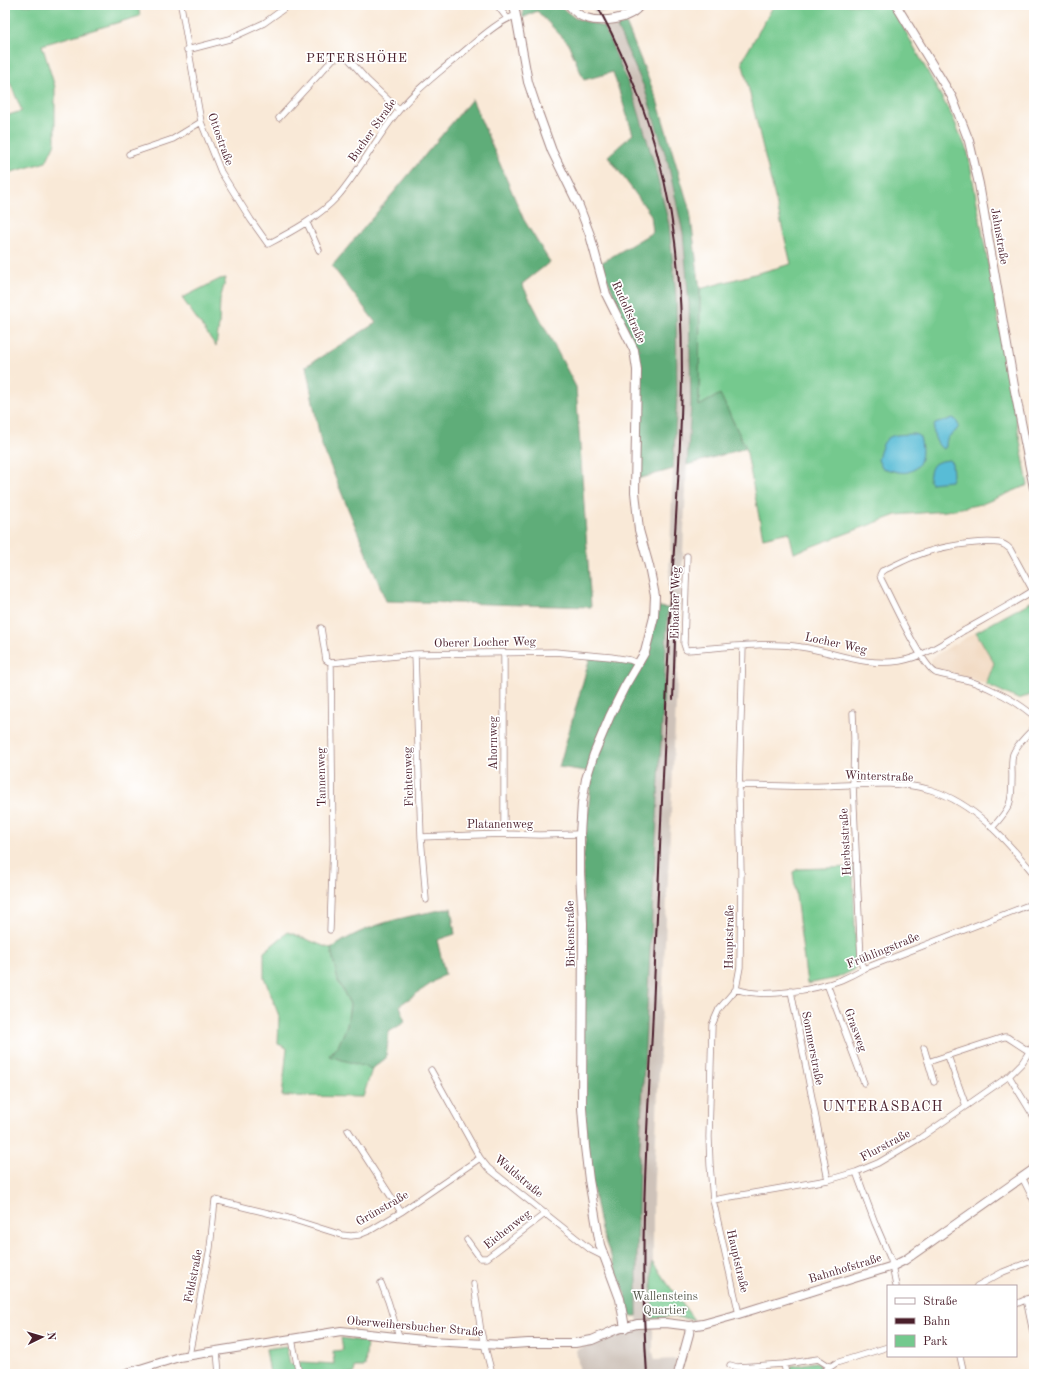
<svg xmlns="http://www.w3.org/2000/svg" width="1039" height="1379" font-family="'Old Standard TT',serif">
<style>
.built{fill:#f0d6bc}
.industrial{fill:#cec2b9}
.green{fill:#74c98e;stroke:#5f745c}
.forest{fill:#5fad79;stroke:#546652}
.water{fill:#58bcd6;stroke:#516e80}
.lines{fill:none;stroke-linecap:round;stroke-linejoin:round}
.street-casing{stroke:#a28481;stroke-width:7}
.secondary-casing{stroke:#a28481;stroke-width:10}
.street{stroke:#fff;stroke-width:5.5}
.secondary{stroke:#fff;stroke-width:8}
.rail{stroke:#4a1f2b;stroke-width:2}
.labels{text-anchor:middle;stroke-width:3.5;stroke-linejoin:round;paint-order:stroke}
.street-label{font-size:12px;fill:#4a1f2b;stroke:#fff}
.park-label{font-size:12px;fill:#595a4e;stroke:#fff}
.neighbourhood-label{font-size:13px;letter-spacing:1px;fill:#4a1f2b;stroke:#fff}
.quarter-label{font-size:14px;letter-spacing:1px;fill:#4a1f2b;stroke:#fff}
</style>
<rect width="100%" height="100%" fill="#fff"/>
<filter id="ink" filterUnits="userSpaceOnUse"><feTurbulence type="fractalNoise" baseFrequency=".025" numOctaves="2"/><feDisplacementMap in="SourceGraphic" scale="8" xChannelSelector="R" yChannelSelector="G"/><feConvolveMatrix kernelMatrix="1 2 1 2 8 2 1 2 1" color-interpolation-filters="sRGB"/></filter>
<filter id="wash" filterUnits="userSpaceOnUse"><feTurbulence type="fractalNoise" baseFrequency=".012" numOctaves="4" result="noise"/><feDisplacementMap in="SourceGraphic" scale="16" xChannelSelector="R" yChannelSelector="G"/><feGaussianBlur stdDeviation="0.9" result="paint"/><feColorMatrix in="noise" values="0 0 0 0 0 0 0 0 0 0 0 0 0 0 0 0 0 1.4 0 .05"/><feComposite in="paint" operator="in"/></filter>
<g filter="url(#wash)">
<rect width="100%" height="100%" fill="#f9e9d7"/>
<path class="built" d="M976,632L994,663L986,684L970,678L936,670L931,664L932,657Z"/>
<path class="industrial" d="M590,5H609L613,11L595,13Z
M604,27H617L644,87L668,163L683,233L689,304L691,405L687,465L653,1202V1352L655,1360L676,1359L673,1374H580L576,1350L638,1327L637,1316V1254L639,1161L668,608L673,469L677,396L676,297L669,225L654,163L635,100Z"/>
<path class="green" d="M5,5H138L140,16L42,45L55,87V143L46,162L5,174V116L22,111L5,71Z
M774,5H891L953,118L968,153L1028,485L982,504L946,511L896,515L794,553L789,532L763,538L746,448L720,395L699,406L700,289L791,264L742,61Z
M226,278L220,300L219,325L216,346L182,298L220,279Z
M1034,600V694L1018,699L986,684L994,663L976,632Z
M853,867L856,962L854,970L837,978L807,984L793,872L798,869Z
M288,932L331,949L338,981L350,1004L347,1026L338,1046L329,1055L372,1069L363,1097L282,1096L287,1048L278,1044L279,1016L264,977V952Z
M652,1262L694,1320L672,1316L652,1319Z
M341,1338L367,1342L365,1367H355L354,1374H270L266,1349L286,1346L290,1364L302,1362L334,1364L333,1351L343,1350Z
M816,1362L819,1364L820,1368L812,1374L810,1372L808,1374H789L792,1366Z"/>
<path class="forest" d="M523,5H558L575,18L604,27L635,100L654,163L669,225L676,297L677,396L673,469L638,479L641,364L601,263L653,232L651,215L608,156L633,134L613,72L584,80L568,43L537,11L523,18Z
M626,23L657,100L690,211L700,289L699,406L720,394L746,448L687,465L691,405L689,304L683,233L668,163L644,87L617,27Z
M472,99L524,220L550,262L522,284L576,387L591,607L386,601L321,443L306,366L376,323L332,266Z
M659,607L668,608L639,1161L637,1254V1316H630L625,1294L601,1230L582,1133L583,864L592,772L559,767L590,657L640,666L648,654Z
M451,908L455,934L437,940L445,974L400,1005L405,1022L389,1032L386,1058L372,1069L329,1056L338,1046L347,1026L350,1004L338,981L331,949C365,923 410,916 451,908Z"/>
<path class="water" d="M953,418L956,420L959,426C953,438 946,432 946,447L943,449C936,445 931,431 935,424Z
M915,434L920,437C923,448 924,465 911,471C903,475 891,470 882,468L878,460C884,433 890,435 915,434Z
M949,460L952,463L953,475L951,481L931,483L929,480C931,464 933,462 949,460Z"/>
</g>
<g filter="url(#ink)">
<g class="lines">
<g class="street-casing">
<path id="street" d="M181,5L201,122L221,172L251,220L268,244C293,231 319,217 338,196C361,169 377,136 400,109C419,86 445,68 468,48C480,38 500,20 515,16
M497,5L507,18
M187,50L229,39L264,23L289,5
M279,118L334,58L347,57L367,80L399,110
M129,154L173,139L201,122
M307,223L319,250
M687,556L684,644L686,650C722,648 766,641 801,647C836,652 864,667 900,661C924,657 945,642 965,630C988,617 1012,604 1034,590
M1033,591L1010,549C1007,546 1004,544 1000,543C979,540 938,547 918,555C906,559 894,566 882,571L880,575L881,579C891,598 921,665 936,673C947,676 959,678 970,681C991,688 1017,701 1034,716
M321,628L326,660L331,663L333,843L330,930
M504,653V834
M415,654L421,837L426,900
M331,663L415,654L555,652L611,657L630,660L639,664
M853,713L854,738L853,785L861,961L863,969
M740,785C768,785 797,787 825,786C859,785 898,780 931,790C974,803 1007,841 1034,874
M992,828C1011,807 1012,804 1012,776C1012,769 1011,761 1013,754C1017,744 1027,735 1034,728
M421,837L504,834L540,835L580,834
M827,984L864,1083
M736,989C762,999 815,990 841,980C848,977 856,973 863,969L1034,903
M791,991L828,1180
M924,1048L934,1082
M948,1056L966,1106
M928,1062L1004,1037H1007L1030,1052
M431,1070L480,1158L488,1168L591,1250L605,1257
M1009,1076L1034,1117
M348,1130L401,1212
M856,1172L875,1223L891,1260L896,1286
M1022,1177L1034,1201
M713,1200L828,1180L856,1172L878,1163L920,1138L1009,1076L1022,1063L1034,1044
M467,1240L480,1258H487L546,1213
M381,1283L388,1301L399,1336
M474,1284L481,1332L492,1374
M977,1286L1003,1272L1034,1260
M1026,1299L1034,1337
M1016,1304L1034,1296
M739,1314L713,1200L710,1165L709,1137L712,1025L719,1009L736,989L740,967L741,871L739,794L743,646
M292,1339L299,1374
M217,1351L219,1374
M189,1355L210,1248L215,1200L288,1218L342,1235L351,1236L359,1235L371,1230L401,1212L480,1158
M960,1356L964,1374
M730,1365L737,1367L784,1364
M786,1374L784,1364L818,1359L829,1366H831
M820,1374L836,1363L888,1347"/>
</g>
<g class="secondary-casing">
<path id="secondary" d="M514,5L528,82L539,115L552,151L579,206L590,235L606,294L634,350L637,370L635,492L639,530L649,566L655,596L654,617L645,652L625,686L610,716L594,754L586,779L582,803L580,834V873L583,923L582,1108L585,1147L589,1180L600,1245L620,1299L625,1328
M569,5C573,10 579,16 586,18C602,23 630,20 640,5
M898,5L899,10L952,97L969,141L979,184L1014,386L1034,488
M124,1374L179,1357L341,1331L432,1341L501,1345L528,1343H575L592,1340L615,1330L637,1324L666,1323L690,1326L703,1324L732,1316L893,1266L905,1260L1034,1169
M678,1374L689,1334L690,1326"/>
</g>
<use href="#street" class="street"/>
<use href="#secondary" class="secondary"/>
<path class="rail" d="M597,5C636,77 665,160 675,242C691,373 675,505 669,637C663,769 658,901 652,1033C646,1147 639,1261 647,1374
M673,699L675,639"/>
</g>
</g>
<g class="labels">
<g class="street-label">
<text transform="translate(372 130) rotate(-55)" y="4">Bucher Straße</text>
<text transform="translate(221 139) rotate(70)" y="4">Ottostraße</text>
<text transform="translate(1000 236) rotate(80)" y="4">Jahnstraße</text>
<text transform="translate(629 312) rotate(66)" y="4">Rudolfstraße</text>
<text transform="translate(675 603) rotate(-89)" y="4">Eibacher Weg</text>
<text transform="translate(485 642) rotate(-1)" y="4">Oberer Locher Weg</text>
<text transform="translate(836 643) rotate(12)" y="4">Locher Weg</text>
<text transform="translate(493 743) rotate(-90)" y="4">Ahornweg</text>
<text transform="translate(879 776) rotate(2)" y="4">Winterstraße</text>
<text transform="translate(321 777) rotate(-91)" y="4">Tannenweg</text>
<text transform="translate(408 777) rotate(-92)" y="4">Fichtenweg</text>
<text x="500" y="828">Platanenweg</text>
<text transform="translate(845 842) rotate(-93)" y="4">Herbststraße</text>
<text transform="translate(570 934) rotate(-91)" y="4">Birkenstraße</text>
<text transform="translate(729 937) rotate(-89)" y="4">Hauptstraße</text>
<text transform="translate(883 950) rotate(-22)" y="4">Frühlingstraße</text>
<text transform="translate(856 1030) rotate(70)" y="4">Grasweg</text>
<text transform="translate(813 1048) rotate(79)" y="4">Sommerstraße</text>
<text transform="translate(885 1145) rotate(-28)" y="4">Flurstraße</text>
<text transform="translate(519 1176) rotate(40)" y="4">Waldstraße</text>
<text transform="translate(382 1208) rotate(-30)" y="4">Grünstraße</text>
<text transform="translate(507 1229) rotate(-38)" y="4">Eichenweg</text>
<text transform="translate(738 1261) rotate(77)" y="4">Hauptstraße</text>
<text transform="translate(845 1268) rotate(-17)" y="4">Bahnhofstraße</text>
<text transform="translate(193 1276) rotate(-79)" y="4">Feldstraße</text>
<text transform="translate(415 1326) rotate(5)" y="4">Oberweihersbucher Straße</text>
</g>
<g class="park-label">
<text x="665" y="1300">Wallensteins<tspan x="665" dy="14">Quartier</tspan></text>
</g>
<g class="neighbourhood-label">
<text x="357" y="62">PETERSHÖHE</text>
</g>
<g class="quarter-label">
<text x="883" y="1111">UNTERASBACH</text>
</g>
</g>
<rect width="1039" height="1379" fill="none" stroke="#fff" stroke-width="20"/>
<rect x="887" y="1285" width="130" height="72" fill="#ffffff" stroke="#b7a5aa"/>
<rect x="895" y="1298" width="20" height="6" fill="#ffffff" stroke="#b7a5aa"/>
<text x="923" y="1305" font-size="12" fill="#4a1f2b">Straße</text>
<rect x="895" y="1318" width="20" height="6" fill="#4a1f2b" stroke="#b7a5aa"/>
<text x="923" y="1325" font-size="12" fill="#4a1f2b">Bahn</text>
<rect x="895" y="1335" width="20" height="12" fill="#74c98e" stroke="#b7a5aa"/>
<text x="923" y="1345" font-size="12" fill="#4a1f2b">Park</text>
<g transform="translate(42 1337) rotate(85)" stroke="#ffffff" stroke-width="3" paint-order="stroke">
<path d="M0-3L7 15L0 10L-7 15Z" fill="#4a1f2b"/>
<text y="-6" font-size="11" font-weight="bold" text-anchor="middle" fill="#4a1f2b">N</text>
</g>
</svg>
